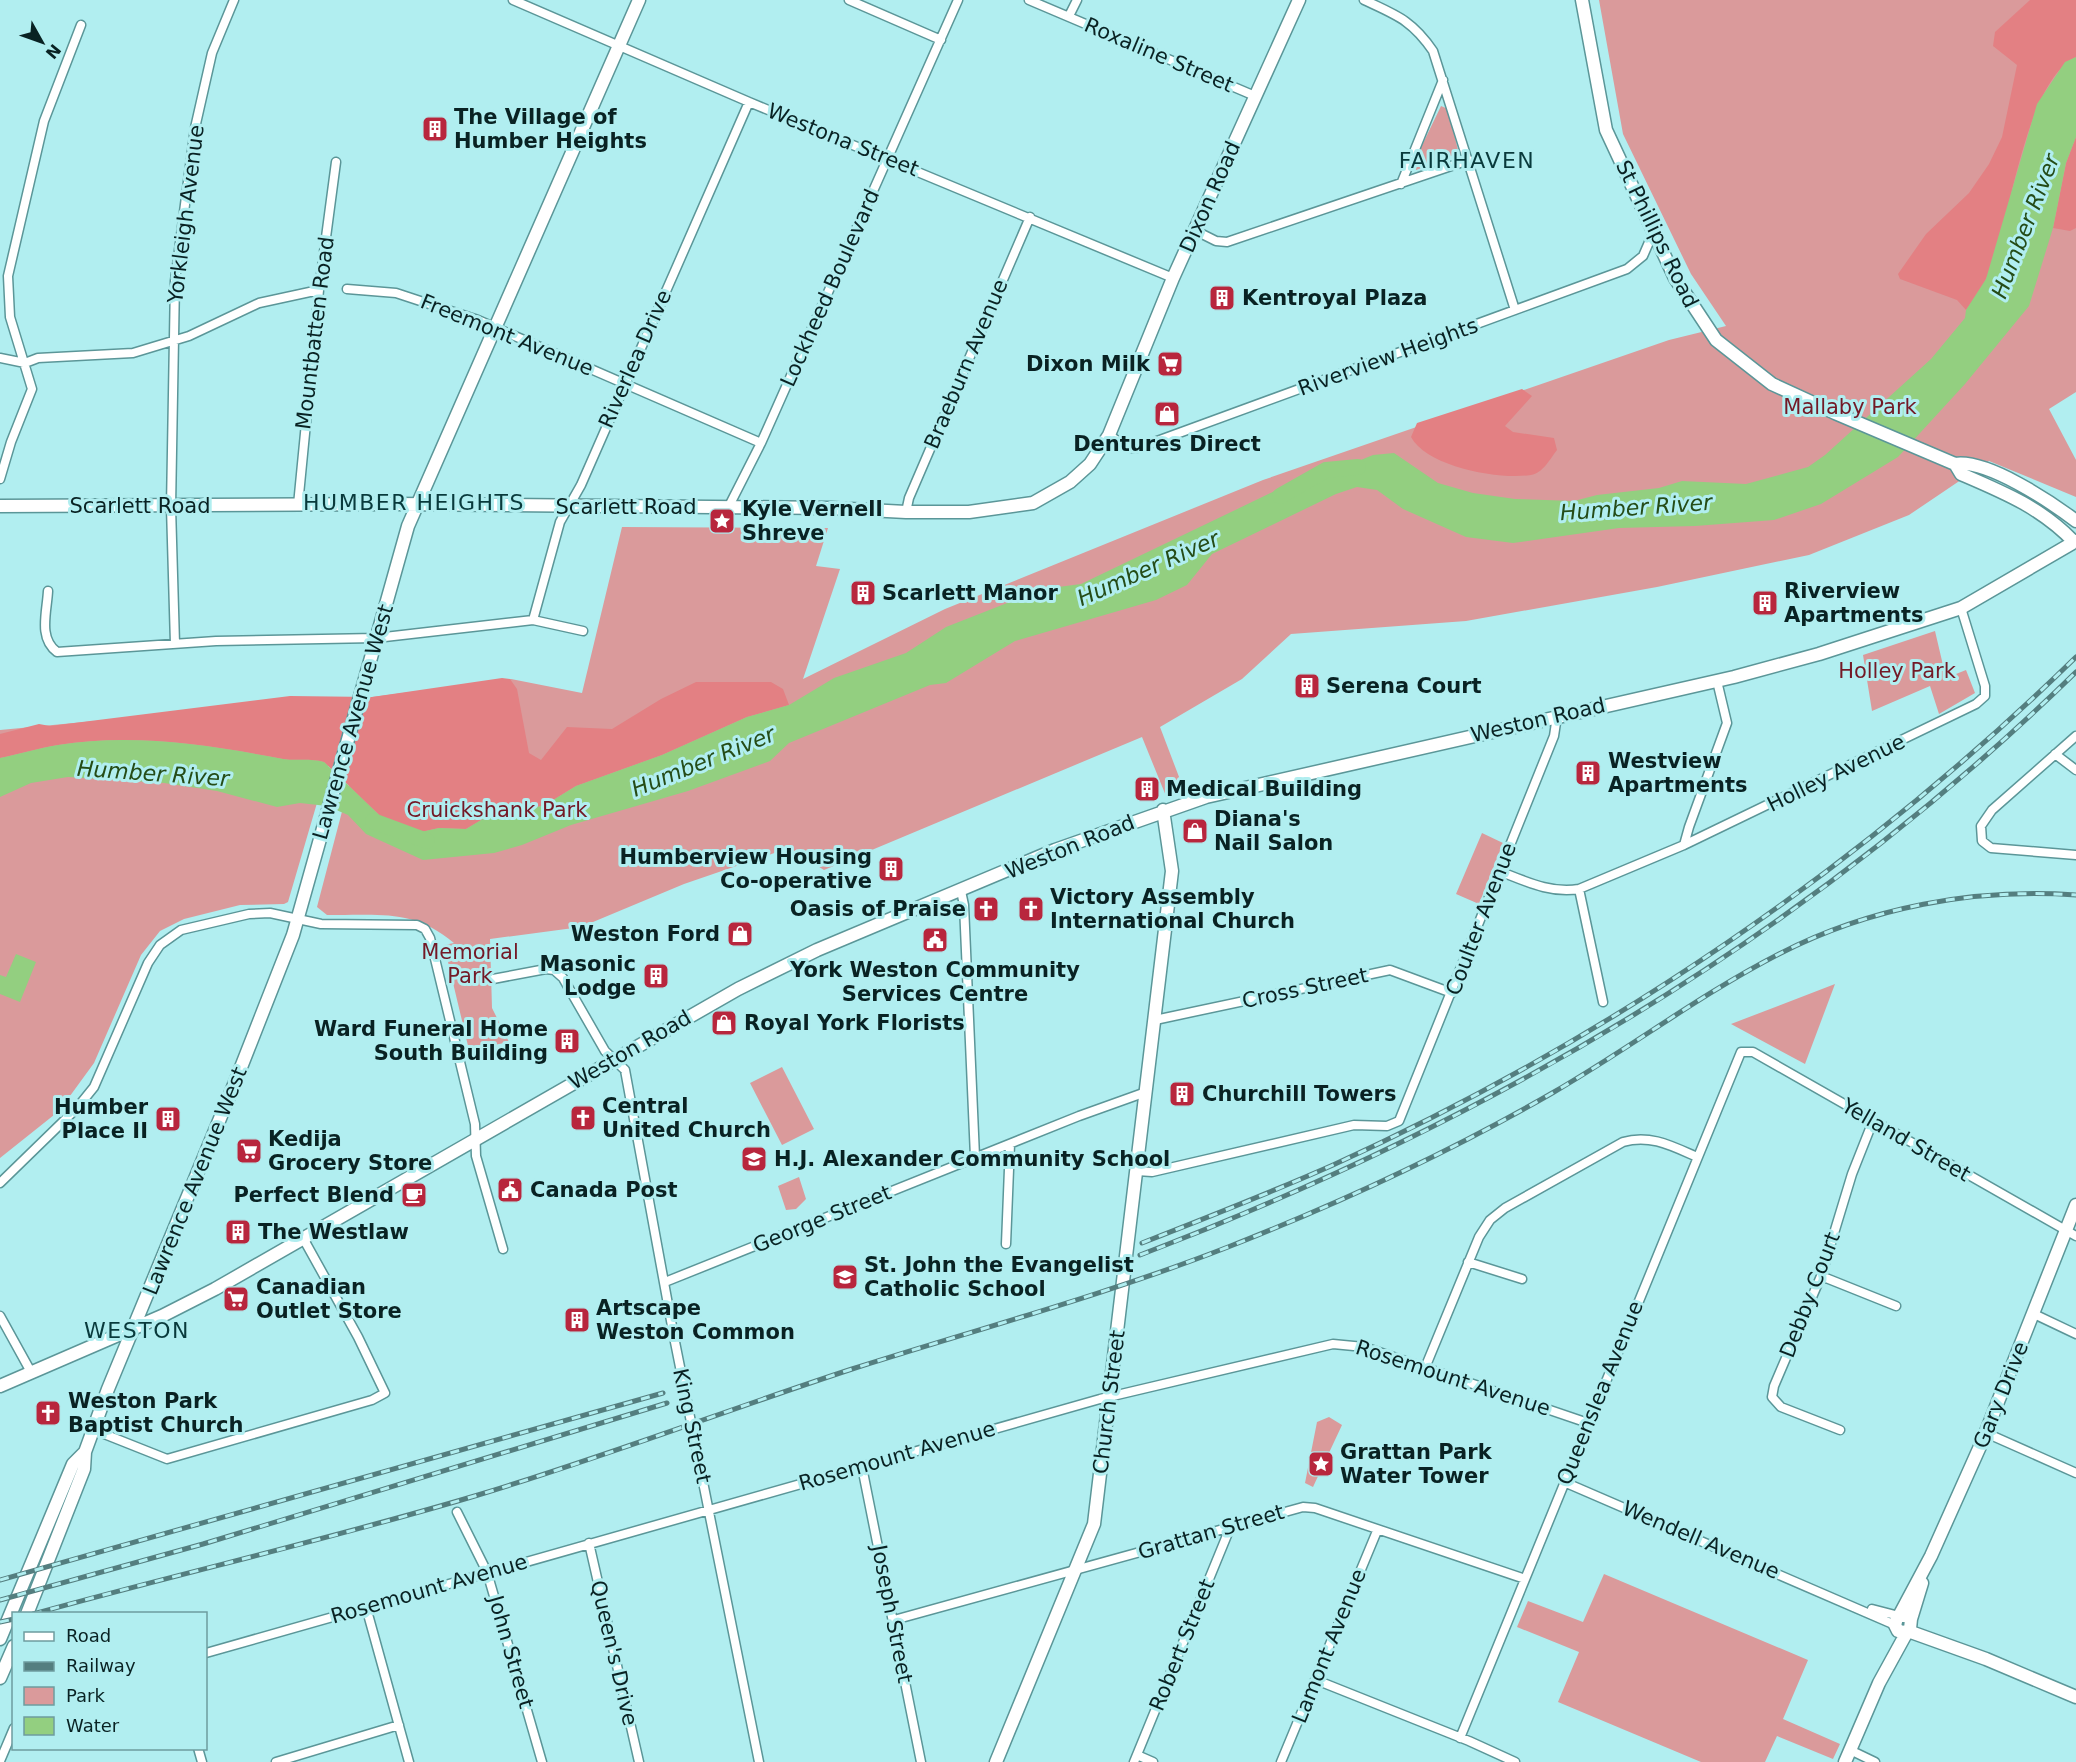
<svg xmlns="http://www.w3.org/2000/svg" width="2076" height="1762" font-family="'DejaVu Sans',sans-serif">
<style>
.green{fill:#da9a9b}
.forest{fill:#e38083}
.water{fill:#93cf80}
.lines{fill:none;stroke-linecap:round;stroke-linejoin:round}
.river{stroke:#93cf80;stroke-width:16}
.street-casing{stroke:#5b9698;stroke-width:11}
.secondary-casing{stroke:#5b9698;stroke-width:15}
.street{stroke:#fff;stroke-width:8}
.secondary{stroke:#fff;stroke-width:12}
.rail-casing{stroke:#547e7f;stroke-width:5}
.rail{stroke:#b1eef0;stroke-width:3;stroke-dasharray:9;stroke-linecap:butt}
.labels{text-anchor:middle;stroke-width:6;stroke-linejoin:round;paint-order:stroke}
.street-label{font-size:21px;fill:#092223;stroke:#b1eef0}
.poi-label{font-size:21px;font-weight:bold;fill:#092223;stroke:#b1eef0;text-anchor:start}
.park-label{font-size:21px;fill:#731926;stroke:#b1eef0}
.neighbourhood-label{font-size:22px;letter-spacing:1.5px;fill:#093a3c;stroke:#b1eef0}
.water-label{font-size:22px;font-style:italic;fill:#254c17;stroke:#b1eef0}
</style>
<rect width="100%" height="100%" fill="#b1eef0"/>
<path class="green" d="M1599,0H2076V392L2049,409L2076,460V497L1989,461L1909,515L1809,555L1657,587L1466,621L1291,634L1242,679L1160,727L1184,790L1166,796L1142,737L824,870L789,848L684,884L581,927L490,939L492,1008L509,1042L469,1050L444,945L454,943C412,908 378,916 327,915L317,907L372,697L511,679L582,693L622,527L828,528L816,566L840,569L803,679L945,609L1263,480L1669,340L1726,326L1691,274L1623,134Z
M1441,106L1448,109L1458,150L1448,159L1416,170L1414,162Z
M1935,631L1946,678L1966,670L1975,693L1939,714L1930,686L1872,711L1863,655Z
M348,697L288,902L284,904L240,905L184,919L160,931L141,955L94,1063L59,1111L0,1158V730Z
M1482,833L1503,843L1479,904L1456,894Z
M1835,984L1805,1064L1731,1024Z
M782,1067L814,1129L782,1145L750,1083Z
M799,1177L806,1199L796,1209L786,1210L778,1186Z
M1329,1417L1342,1425L1313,1487L1305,1483L1317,1422Z
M1604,1574L1808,1660L1783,1719L1840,1744L1833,1759L1777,1736L1765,1762H1701L1558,1702L1579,1652L1517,1627L1528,1601L1583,1622Z"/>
<path class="forest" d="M2030,0H2076V57C2023,83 2011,226 1986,279C1981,290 1973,300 1966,310L1957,300L1900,279L1898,274L1926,234L1969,193L1989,164L2002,137L2017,65L1993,46L1995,32Z
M2076,137V228L2070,231L2053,228L2066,163Z
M1522,389L1532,396L1505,426L1513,432L1554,438L1557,450C1550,459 1543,473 1531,475C1499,480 1427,467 1411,437L1417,423Z
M502,678L510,679L517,689L529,753L541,760L567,727L612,729L661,699L696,682H771L783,689L789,705L747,717L662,755L576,786L545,805L517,812L498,810L466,829L439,828L407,835L398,833L324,762C310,758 296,761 283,759C209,745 133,733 58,745C39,748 19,754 0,758V734L39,724L50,726L290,696L372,697Z"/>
<path class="water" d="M2076,57V137L2066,163L2053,228L2029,306L1965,384L1898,457L1821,504L1774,520L1695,526L1619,528L1513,543L1466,537L1403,509L1377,490L1357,487L1336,494L1212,554L1187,585L1156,600L1015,641L946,683L930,685L789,743L770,761L688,791L571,825L522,845L494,853L423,860L366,834L348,815L327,806L300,803L277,807L217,791L164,783L68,777L31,783L0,797V758C19,754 39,748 58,745C133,733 209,745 283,759C296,761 310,758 324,762L398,833L407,835L439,828L466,829L498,810L517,812L545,805L576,786L662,755L747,717L789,705L834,678L906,653L946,627L1043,589L1081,584L1279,489L1307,482L1373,455L1394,453L1438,483L1473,493L1515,499L1574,501L1597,495L1659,488L1682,481L1746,484L1808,467L1825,455L1931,359L1965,318L1966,310L1986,279L2037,104L2065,62Z
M16,954L36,962L20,1002L0,994V975L6,977Z"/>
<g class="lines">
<path class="river" d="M1280,496L1326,470L1358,467
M373,821L427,841"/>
<g class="street-casing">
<path id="street" d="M513,0L749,102L1173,278
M849,0L941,40
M1029,0L1255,96
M1364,0C1396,15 1412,20 1433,51L1515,310
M1069,16L1077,0
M1401,184L1443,80
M1196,231L1216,241L1227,242L1469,160
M347,289L396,293L478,320L761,443
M0,358L25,363L38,358L133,353L189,336L259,303L319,290
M1109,435L1128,448H1138L1627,269L1643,256L1653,233
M0,479L11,442L32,389L10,317L8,276L44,121L81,25
M298,505L319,290L336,162
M728,508L761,443L958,0
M906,512L909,498L1030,217
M48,591C47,612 38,638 57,652L216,641L376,638L533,620L583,631
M533,620L560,522L581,485L749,102
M175,644L171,507L175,281L195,128L212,53L234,0
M2076,736L1992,810L1981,826L1982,841L1991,848L2076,855
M2055,754L2076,770
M1684,845L1976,704L1985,696V686L1961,608
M1499,871C1525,881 1551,894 1579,889L1684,845L1689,827L1727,723L1717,681
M1579,889L1603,1002
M961,891L964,905L975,1157
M493,979L546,969L554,970L563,978L605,1051L625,1070L674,1337L759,1762
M1155,1020L1390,970L1452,993
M1137,1171L1152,1172L1354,1125L1387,1126L1399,1121L1554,736L1557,716
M0,1183L77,1108L94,1087L148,963L160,945L181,930L249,914L270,913L321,924L417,925L425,929L430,938L475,1124L476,1156L503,1249
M1006,1244L1010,1144
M1468,1262L1522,1279
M1821,1276L1896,1306
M665,1282L1079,1116L1146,1092
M2034,1314L2076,1334
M0,1316L31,1372
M1425,1368L1479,1237L1490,1220L1505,1208L1623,1142C1650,1134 1672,1146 1697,1157
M94,1430L167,1459L372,1400L385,1393L358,1337L303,1238
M1840,1430L1781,1407L1772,1397L1774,1386L1821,1276L1852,1174L1873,1121
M1986,1433L2076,1473
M862,1467L921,1762
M1564,1482L1895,1625
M457,1512L487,1572L542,1762
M589,1543L639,1762
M366,1607L409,1762
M1872,1609L1899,1616
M894,1620L1303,1507L1315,1508L1525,1579
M206,1653L1100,1399L1333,1344L1364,1347L1588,1423
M1316,1680L1469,1741L1515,1762
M1460,1738L1741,1052H1753L2076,1236
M198,1748L202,1762
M1850,1750L1875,1762
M1137,1755L1153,1762
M0,1761L14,1728
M276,1762L399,1725
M1134,1762L1230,1528
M1281,1762L1377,1531"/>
</g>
<g class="secondary-casing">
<path id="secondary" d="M1582,0L1606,130L1675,278L1716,340L1772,384L1835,413L1955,464C1987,459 2051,502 2076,521
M1955,464L1961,474C2003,492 2042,508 2074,542
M0,506L395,504L831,508L906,512H969L1033,503L1070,482L1090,464L1109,435L1173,278L1299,0
M0,1386L162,1316L215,1289L738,989L817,950L1055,850L1206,797L1734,677L1819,654L1961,608L2076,541
M27,1614L84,1469L85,1452L108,1389L238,1075L293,935L408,526L639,0
M1897,1618L1895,1625L1898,1631L1905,1632L1910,1629L1911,1619L1906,1616H1899L1931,1556L1982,1442L2076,1205
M1911,1619L1922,1583
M1908,1631L1986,1659L2076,1697
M0,1639L73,1464L85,1452
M0,1678L14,1646
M996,1762L1094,1524L1172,871L1163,810
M1845,1762L1879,1683L1907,1632"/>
</g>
<use href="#street" class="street"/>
<use href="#secondary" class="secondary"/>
<g class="rail-casing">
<path id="rail" d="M1142,1243C1206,1218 1270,1193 1333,1165C1606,1041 1861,867 2076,657
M1140,1255C1490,1122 1807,935 2076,672
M0,1580L663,1393
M0,1600L203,1544L667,1403
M33,1614C181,1573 331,1539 478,1495C604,1457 727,1410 852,1369C978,1329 1105,1295 1228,1247C1340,1203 1450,1152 1554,1092C1630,1048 1701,994 1779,954C1870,907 1974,888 2076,895
M0,1622L14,1619"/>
</g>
<use href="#rail" class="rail"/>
</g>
<defs>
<g id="building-square" transform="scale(1.35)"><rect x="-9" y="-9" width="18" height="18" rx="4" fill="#b8263d" stroke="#b1eef0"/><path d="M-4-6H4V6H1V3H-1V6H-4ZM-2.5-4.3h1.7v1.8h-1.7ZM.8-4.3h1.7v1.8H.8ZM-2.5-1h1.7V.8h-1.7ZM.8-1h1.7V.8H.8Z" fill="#fff"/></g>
<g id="supermarket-square" transform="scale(1.35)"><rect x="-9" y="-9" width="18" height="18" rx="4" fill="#b8263d" stroke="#b1eef0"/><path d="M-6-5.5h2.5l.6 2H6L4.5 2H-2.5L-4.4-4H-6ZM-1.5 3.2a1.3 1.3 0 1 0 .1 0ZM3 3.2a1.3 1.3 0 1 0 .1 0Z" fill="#fff"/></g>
<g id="shop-square" transform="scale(1.35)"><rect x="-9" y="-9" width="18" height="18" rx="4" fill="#b8263d" stroke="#b1eef0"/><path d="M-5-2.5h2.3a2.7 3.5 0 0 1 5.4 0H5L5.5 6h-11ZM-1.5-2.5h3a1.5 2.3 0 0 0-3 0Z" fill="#fff"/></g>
<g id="sight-square" transform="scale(1.35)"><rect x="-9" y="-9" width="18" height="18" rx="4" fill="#b8263d" stroke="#b1eef0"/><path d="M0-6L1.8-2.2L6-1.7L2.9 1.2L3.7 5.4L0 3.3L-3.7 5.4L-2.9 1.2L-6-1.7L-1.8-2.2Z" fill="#fff"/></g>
<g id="church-square" transform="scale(1.35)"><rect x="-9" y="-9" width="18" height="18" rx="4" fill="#b8263d" stroke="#b1eef0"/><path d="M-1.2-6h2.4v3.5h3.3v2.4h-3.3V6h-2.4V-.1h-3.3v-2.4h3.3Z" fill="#fff"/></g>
<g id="civic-square" transform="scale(1.35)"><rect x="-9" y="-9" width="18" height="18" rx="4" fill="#b8263d" stroke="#b1eef0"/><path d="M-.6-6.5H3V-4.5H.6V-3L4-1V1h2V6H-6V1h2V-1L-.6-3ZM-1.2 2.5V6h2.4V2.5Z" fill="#fff"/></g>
<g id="school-square" transform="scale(1.35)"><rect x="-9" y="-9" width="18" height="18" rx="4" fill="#b8263d" stroke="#b1eef0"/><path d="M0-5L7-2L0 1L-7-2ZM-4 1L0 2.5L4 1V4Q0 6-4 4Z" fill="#fff"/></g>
<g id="cafe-square" transform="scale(1.35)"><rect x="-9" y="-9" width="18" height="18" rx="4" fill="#b8263d" stroke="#b1eef0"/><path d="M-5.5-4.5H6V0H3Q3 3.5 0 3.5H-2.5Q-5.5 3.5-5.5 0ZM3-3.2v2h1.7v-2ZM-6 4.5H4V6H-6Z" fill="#fff"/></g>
</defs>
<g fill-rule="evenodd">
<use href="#building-square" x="435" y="129"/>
<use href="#building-square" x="1222" y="298"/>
<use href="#supermarket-square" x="1170" y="364"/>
<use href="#shop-square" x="1167" y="414"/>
<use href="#sight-square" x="722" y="521"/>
<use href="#building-square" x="863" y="593"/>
<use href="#building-square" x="1765" y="603"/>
<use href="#building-square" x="1307" y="686"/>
<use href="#building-square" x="1588" y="773"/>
<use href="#building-square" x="1147" y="789"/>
<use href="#shop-square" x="1195" y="831"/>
<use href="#building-square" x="891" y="869"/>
<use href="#church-square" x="986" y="909"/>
<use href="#church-square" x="1031" y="909"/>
<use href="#shop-square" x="740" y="934"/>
<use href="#civic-square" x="935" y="940"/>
<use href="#building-square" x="656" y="976"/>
<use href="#shop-square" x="724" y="1023"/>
<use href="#building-square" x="567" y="1041"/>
<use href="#building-square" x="1182" y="1094"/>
<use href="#church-square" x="583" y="1118"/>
<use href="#building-square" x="168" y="1119"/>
<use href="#supermarket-square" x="249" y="1151"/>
<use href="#school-square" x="754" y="1159"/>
<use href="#civic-square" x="510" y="1190"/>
<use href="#cafe-square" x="414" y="1195"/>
<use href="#building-square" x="238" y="1232"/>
<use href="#school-square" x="845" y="1277"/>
<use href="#supermarket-square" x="236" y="1299"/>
<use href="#building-square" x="577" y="1320"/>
<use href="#church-square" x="48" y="1413"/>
<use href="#sight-square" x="1321" y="1464"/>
</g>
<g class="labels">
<g class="street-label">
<text transform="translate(1159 55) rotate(23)" y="7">Roxaline Street</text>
<text transform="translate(843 140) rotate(22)" y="7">Westona Street</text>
<text transform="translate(1210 197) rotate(-66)" y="7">Dixon Road</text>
<text transform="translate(186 214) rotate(-83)" y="7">Yorkleigh Avenue</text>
<text transform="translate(1657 234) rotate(64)" y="7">St Phillips Road</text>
<text transform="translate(830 288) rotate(-66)" y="7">Lockheed Boulevard</text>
<text transform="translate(315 333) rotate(-83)" y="7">Mountbatten Road</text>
<text transform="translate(507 335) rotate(22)" y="7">Freemont Avenue</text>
<text transform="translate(1388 357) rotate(-20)" y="7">Riverview Heights</text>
<text transform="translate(635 359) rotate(-66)" y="7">Riverlea Drive</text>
<text transform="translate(966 364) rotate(-67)" y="7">Braeburn Avenue</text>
<text x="140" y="513">Scarlett Road</text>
<text x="626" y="514">Scarlett Road</text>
<text transform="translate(1538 720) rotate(-13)" y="7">Weston Road</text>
<text transform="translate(353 722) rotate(-74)" y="7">Lawrence Avenue West</text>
<text transform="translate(1836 773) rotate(-26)" y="7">Holley Avenue</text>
<text transform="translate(1070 847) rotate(-22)" y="7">Weston Road</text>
<text transform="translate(1481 919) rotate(-69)" y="7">Coulter Avenue</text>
<text transform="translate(1305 988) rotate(-12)" y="7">Cross Street</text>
<text transform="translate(630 1050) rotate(-30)" y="7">Weston Road</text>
<text transform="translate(1906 1140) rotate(30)" y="7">Yelland Street</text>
<text transform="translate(195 1181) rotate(-68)" y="7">Lawrence Avenue West</text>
<text transform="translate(822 1219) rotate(-22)" y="7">George Street</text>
<text transform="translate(1810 1295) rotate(-69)" y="7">Debby Court</text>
<text transform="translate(1453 1378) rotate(18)" y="7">Rosemount Avenue</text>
<text transform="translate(1600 1393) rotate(-68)" y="7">Queenslea Avenue</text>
<text transform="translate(2001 1395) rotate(-68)" y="7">Gary Drive</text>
<text transform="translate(1109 1402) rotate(-83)" y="7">Church Street</text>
<text transform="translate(692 1426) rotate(78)" y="7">King Street</text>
<text transform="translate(897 1456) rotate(-16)" y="7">Rosemount Avenue</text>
<text transform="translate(1211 1532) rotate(-16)" y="7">Grattan Street</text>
<text transform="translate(1701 1540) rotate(23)" y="7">Wendell Avenue</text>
<text transform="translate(429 1589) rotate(-16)" y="7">Rosemount Avenue</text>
<text transform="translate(892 1614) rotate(79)" y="7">Joseph Street</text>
<text transform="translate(1182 1645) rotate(-68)" y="7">Robert Street</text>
<text transform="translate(1329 1646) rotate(-68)" y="7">Lamont Avenue</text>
<text transform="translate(511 1652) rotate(74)" y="7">John Street</text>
<text transform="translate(614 1653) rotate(77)" y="7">Queen's Drive</text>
</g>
<g class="poi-label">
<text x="454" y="124">The Village of<tspan x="454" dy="24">Humber Heights</tspan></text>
<text x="1242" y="305">Kentroyal Plaza</text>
<text x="1150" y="371" text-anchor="end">Dixon Milk</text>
<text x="1167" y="451" text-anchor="middle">Dentures Direct</text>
<text x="742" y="516">Kyle Vernell<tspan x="742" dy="24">Shreve</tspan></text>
<text x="1784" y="598">Riverview<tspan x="1784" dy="24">Apartments</tspan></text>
<text x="882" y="600">Scarlett Manor</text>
<text x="1326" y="693">Serena Court</text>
<text x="1608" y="768">Westview<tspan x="1608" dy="24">Apartments</tspan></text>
<text x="1166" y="796">Medical Building</text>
<text x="1214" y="826">Diana's<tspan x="1214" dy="24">Nail Salon</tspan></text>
<text x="872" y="864" text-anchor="end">Humberview Housing<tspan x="872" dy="24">Co-operative</tspan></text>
<text x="1050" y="904">Victory Assembly<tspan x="1050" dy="24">International Church</tspan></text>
<text x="966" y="916" text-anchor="end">Oasis of Praise</text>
<text x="720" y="941" text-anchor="end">Weston Ford</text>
<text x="636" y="971" text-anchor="end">Masonic<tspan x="636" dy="24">Lodge</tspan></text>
<text x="935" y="977" text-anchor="middle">York Weston Community<tspan x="935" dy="24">Services Centre</tspan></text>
<text x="744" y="1030">Royal York Florists</text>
<text x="548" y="1036" text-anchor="end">Ward Funeral Home<tspan x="548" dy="24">South Building</tspan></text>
<text x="1202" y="1101">Churchill Towers</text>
<text x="602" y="1113">Central<tspan x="602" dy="24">United Church</tspan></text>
<text x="148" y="1114" text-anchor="end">Humber<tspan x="148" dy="24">Place II</tspan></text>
<text x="268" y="1146">Kedija<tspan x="268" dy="24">Grocery Store</tspan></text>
<text x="774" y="1166">H.J. Alexander Community School</text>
<text x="530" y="1197">Canada Post</text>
<text x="394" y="1202" text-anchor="end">Perfect Blend</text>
<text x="258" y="1239">The Westlaw</text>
<text x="864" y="1272">St. John the Evangelist<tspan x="864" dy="24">Catholic School</tspan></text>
<text x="256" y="1294">Canadian<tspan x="256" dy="24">Outlet Store</tspan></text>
<text x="596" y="1315">Artscape<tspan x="596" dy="24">Weston Common</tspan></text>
<text x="68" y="1408">Weston Park<tspan x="68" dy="24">Baptist Church</tspan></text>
<text x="1340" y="1459">Grattan Park<tspan x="1340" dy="24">Water Tower</tspan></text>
</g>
<g class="park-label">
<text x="1850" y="414">Mallaby Park</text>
<text x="1897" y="678">Holley Park</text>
<text x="497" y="817">Cruickshank Park</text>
<text x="470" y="959">Memorial<tspan x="470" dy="24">Park</tspan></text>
</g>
<g class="neighbourhood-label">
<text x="1467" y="168">FAIRHAVEN</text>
<text x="414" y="510">HUMBER HEIGHTS</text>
<text x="137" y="1338">WESTON</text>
</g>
<g class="water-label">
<text transform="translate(2025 226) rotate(-69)" y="8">Humber River</text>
<text transform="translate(1636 507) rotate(-4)" y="8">Humber River</text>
<text transform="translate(1148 568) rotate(-24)" y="8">Humber River</text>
<text transform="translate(703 761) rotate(-22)" y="8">Humber River</text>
<text transform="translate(153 773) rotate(4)" y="8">Humber River</text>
</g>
</g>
<rect x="12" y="1612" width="195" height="138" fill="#b1eef0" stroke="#6e9c9e" stroke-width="1.5"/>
<rect x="24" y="1632" width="30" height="9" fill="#ffffff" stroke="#6e9c9e" stroke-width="1.5"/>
<text x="66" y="1642" font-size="18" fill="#092223">Road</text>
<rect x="24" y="1662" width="30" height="9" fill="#547e7f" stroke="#6e9c9e" stroke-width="1.5"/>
<text x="66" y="1672" font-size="18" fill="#092223">Railway</text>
<rect x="24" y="1687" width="30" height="18" fill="#da9a9b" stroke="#6e9c9e" stroke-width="1.5"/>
<text x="66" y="1702" font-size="18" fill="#092223">Park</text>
<rect x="24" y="1717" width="30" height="18" fill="#93cf80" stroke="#6e9c9e" stroke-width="1.5"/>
<text x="66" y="1732" font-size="18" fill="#092223">Water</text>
<g transform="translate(42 42) rotate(130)" stroke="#b1eef0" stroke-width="4.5" paint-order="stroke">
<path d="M0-4.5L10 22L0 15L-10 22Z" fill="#092223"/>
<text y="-9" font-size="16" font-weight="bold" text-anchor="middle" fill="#092223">N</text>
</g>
</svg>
